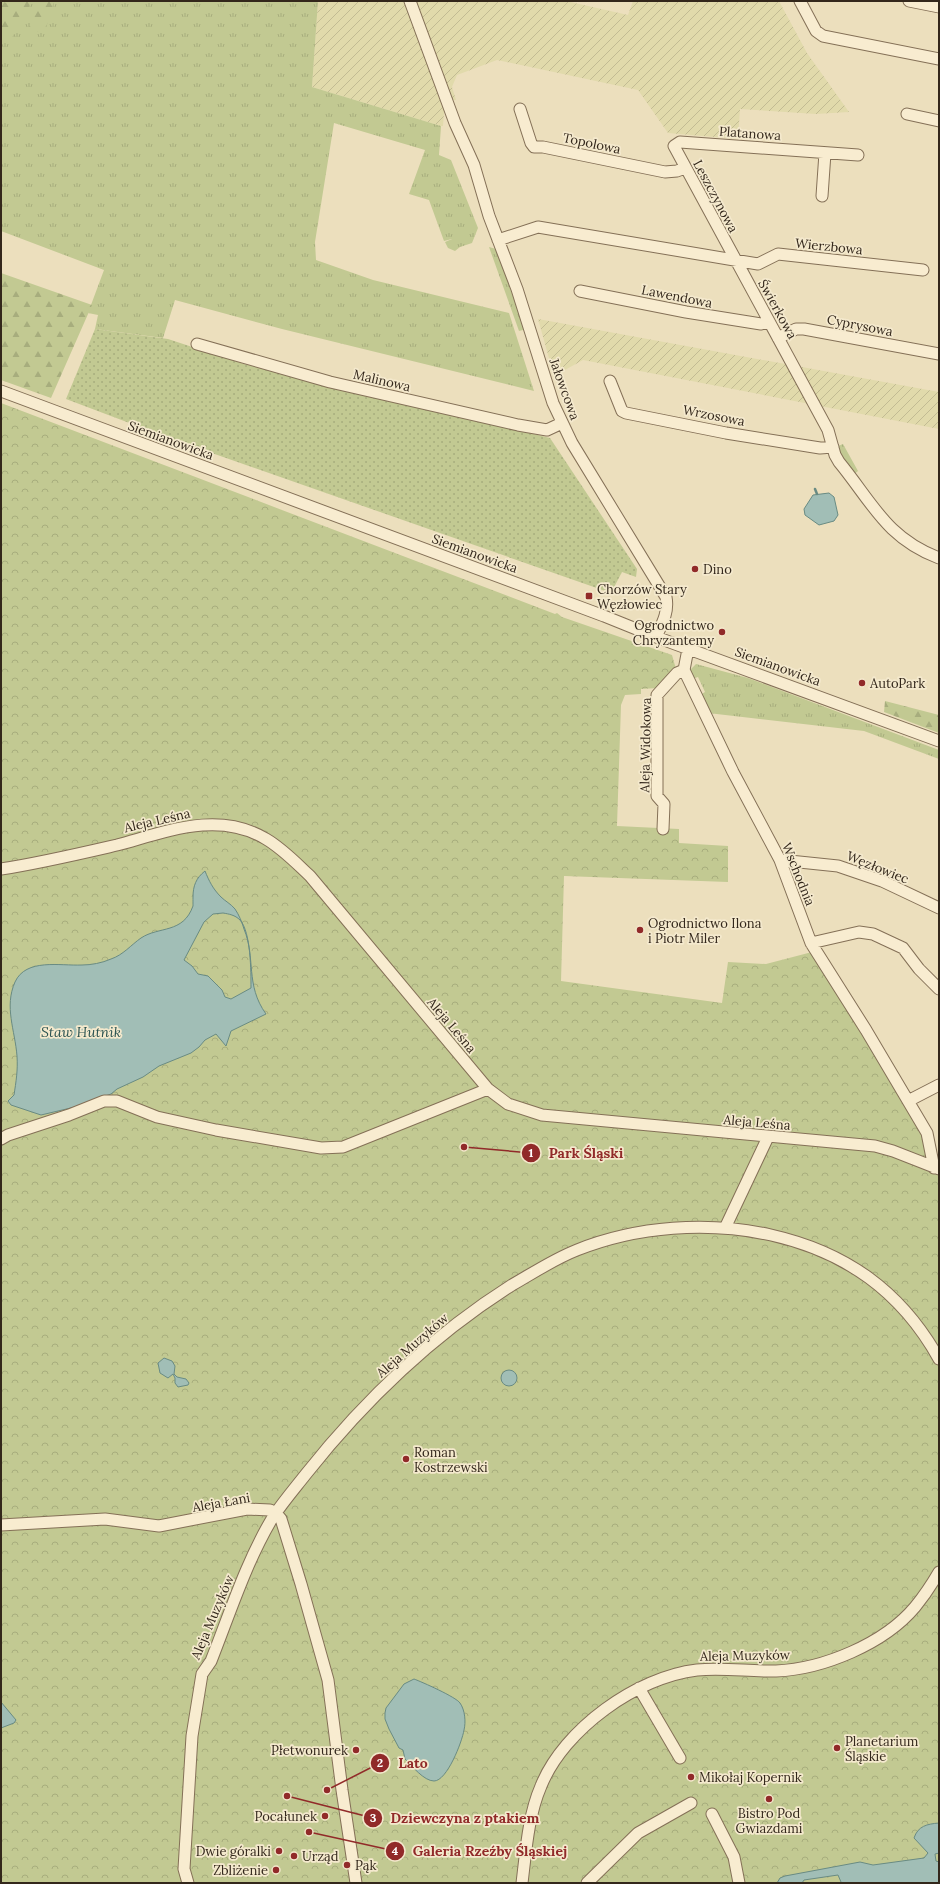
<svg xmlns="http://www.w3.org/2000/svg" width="940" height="1884" font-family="Lora,serif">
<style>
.farmland{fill:url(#farmland-furrows)}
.grass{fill:url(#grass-tufts)}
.forest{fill:url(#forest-firs)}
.park{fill:url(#park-crowns)}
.garden{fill:url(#garden-dots)}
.water{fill:#a1beb6;stroke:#698b83;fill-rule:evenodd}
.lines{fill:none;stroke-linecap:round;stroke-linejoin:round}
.stream{stroke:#698b83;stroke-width:2.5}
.minor-casing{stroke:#847057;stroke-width:13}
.minor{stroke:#f8ecd0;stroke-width:11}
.poi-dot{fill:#912a29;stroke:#f4e9cd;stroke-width:1.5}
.labels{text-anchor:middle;stroke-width:3.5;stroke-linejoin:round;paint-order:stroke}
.street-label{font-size:13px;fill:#33271b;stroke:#f4e9cd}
.poi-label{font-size:13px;fill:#33271b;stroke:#f4e9cd;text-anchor:start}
.water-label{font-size:14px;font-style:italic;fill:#2b5351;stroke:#f4e9cd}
.leader{fill:none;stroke:#912a29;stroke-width:1.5}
.callout-dot{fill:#912a29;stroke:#f4e9cd;stroke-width:1.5}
.mark-label{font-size:12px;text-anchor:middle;font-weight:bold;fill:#fff}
.callout-label{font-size:14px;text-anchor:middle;font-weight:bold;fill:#912a29;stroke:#f4e9cd;stroke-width:3.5;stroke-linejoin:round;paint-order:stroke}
</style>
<defs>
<pattern id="farmland-furrows" width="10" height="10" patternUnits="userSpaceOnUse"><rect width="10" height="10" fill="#e1daab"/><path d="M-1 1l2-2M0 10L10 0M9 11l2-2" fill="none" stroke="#c2bb93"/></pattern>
<pattern id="grass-tufts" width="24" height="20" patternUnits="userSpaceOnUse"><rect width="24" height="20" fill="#c2c992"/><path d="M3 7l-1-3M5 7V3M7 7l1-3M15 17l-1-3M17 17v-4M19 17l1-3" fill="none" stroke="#a7ad7d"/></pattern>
<pattern id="forest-firs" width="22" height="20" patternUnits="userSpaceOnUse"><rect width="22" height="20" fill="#c2c992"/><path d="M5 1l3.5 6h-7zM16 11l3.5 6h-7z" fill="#a7ad7d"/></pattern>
<pattern id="park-crowns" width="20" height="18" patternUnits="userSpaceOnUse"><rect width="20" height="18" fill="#c2c992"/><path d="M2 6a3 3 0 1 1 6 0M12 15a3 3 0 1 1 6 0" fill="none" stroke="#a7ad7d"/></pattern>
<pattern id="garden-dots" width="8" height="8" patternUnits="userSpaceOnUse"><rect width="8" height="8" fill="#c2c992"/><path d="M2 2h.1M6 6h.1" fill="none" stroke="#a7ad7d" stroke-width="1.8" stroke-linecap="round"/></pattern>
</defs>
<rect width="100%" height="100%" fill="#ecdfbd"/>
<path class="farmland" d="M318,1H566L628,15L633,1H779L807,53L849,112L816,114L740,109L738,139L668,133L638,90L497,60L457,75L452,87L456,100H445L443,126H441L312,87Z
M538,319L939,392V429L583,360L554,376Z"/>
<path class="grass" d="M1,1H318L312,87L441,126L439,155L451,160L478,228L472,243L460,247L455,251L448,248L445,242L452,239L444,241L429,200L409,194L425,150L334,123L315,242L316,260L373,280L509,313L534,391L282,329L175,300L163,338L95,329L98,315L88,313L104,270L1,231Z
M489,247L496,249L524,327L523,330L519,331Z
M843,444L858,471L853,475L836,447Z
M696,664L748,678L939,750V759L864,731L708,713L700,695L705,692L698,677L692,679L689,671Z"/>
<path class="forest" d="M1,1L12,5L21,1H31L22,25L14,32L13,39H2L1,37Z
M38,1H54L46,28L36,32L29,28Z
M1,273L92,305L51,398L1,380Z
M885,701L939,715V733L884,712Z"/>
<path class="park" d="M1,403L555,614L557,613L562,617L672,655L676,669L658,688L641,689V694L625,695L621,705L617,826L679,829V843L728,846V882L564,876L561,981L722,1003L728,962L766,964L812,952L924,1133L939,1170V1883H1Z"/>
<path class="garden" d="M95,329L168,339L244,364L550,438L637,569L636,577L622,572L611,593L169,438L66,399Z"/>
<path class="water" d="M829,493L834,497L838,515L834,521L819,525L805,515L804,509L813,495Z
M205,871C209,881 213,889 221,897C225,901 231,904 235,909C239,915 242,922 244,929C256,958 245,985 266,1014L231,1031L226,1046L216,1034L205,1040L199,1047L191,1053L159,1066L143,1077L117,1089L111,1094L75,1107L41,1115L11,1105L8,1101L14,1095C16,1082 18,1070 17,1056C15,1030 4,1007 15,982C26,958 60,966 82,965C91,965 102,963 111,959C123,955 131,945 141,938C159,926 183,934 193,906C193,904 193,900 193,897C193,886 196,878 205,871ZM223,913C229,914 235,915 240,920C251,932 251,972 251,988L231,999L225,997L222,990L208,976L198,974L192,966L184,960L204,922L213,914Z
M164,1358L172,1361L175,1366L174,1374L177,1377L186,1379L189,1383L188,1385L178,1387L175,1383V1378L173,1374L168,1378L160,1373L158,1363Z
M501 1378a8 8 0 1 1 16 0a8 8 0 1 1-16 0Z
M414,1679C422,1682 456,1697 460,1703C465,1710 466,1722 464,1730C462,1742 447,1781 434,1781C424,1781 412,1766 405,1759L403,1750L399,1748L389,1729L385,1719V1713L386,1708L404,1684Z
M1,1702L16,1720L14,1723L1,1728Z
M939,1823V1853L935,1854L936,1861L939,1862V1883H840L841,1882L838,1875L804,1880L802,1883H777L780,1878L785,1876L860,1862L873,1865L924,1858L928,1853L914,1838C918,1826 927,1824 939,1823Z"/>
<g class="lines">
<path class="stream" d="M815,489L817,494"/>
<g class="minor-casing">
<path id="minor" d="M410,1L455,123L474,165L489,216L517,289L553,403L572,443L666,597C669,612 662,624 656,637
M800,1L816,31L823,36L939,59
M909,1L939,7
M520,109L531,143L534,147H543L665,172L677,171L685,168
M907,114L939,121
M858,155L680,142L674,146L828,430L835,455L839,462C872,502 886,538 939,558
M822,196L825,153
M498,240L538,227L758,264L778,254L923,270
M580,291L686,312L761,324L769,322
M778,338L796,329H804L939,354
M197,344L330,382L518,425L547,430L562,423
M610,381L622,411L626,413L726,433L820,448L833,447
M1,391L604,616L656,637L939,741
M688,649L684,670L733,772L780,860L811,943L866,1030L927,1133L934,1168
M663,829L664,804L657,796V695L677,673L684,670
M780,860L838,866L882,881L939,908
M1,869C40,863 78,854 117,845C166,832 218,810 266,839C283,849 296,863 310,876L488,1089L508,1104L542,1115L875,1146L893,1151L939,1169
M811,943L859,932L873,934L903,948L919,969L939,989
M908,1101L939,1085
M1,1139L8,1135L69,1115L104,1101H117L157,1117L216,1130L321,1148L343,1147L488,1089
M725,1228L768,1137
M1,1525L105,1519L159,1526L247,1509L270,1510L276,1513L281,1519L301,1584L328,1680L342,1790L356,1883
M639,1688L680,1758
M712,1814L734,1857L739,1883
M188,1883L184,1869L192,1736L202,1674L211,1661C230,1613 246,1562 273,1517C283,1502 295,1488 306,1474C364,1401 433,1335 512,1285C533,1273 554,1259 577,1250C637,1226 708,1221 771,1235C846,1252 901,1291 939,1359
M522,1883C526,1851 528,1816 541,1786C564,1729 637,1677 697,1670C724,1667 750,1672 776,1671C823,1669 884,1644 915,1607C924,1596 932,1584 939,1572
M587,1883L638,1833L691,1803"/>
</g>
<use href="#minor" class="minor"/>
</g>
<g class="poi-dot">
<circle cx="695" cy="569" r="4"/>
<rect x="585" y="592" width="8" height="8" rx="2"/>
<circle cx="722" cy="632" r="4"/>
<circle cx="862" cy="683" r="4"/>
<circle cx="640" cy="930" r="4"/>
<circle cx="406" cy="1459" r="4"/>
<circle cx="837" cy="1748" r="4"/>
<circle cx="356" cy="1750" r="4"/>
<circle cx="691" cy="1777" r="4"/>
<circle cx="769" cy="1799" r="4"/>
<circle cx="325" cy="1816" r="4"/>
<circle cx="279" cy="1851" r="4"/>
<circle cx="294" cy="1856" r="4"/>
<circle cx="347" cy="1865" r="4"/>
<circle cx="276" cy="1870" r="4"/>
</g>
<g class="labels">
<g class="street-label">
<text transform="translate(750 133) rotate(4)" y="5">Platanowa</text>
<text transform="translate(592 143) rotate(12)" y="5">Topolowa</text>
<text transform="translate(716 196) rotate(62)" y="5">Leszczynowa</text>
<text transform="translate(829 246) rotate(6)" y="5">Wierzbowa</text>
<text transform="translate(677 296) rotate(11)" y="5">Lawendowa</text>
<text transform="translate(778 309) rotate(61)" y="5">Świerkowa</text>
<text transform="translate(860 325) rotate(11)" y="5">Cyprysowa</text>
<text transform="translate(382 380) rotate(13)" y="5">Malinowa</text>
<text transform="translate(565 389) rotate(70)" y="5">Jałowcowa</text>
<text transform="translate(714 415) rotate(11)" y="5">Wrzosowa</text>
<text transform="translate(171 440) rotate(20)" y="5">Siemianowicka</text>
<text transform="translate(475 553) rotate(20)" y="5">Siemianowicka</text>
<text transform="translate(778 666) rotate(20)" y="5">Siemianowicka</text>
<text transform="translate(645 745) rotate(-89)" y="5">Aleja Widokowa</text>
<text transform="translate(157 820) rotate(-13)" y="5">Aleja Leśna</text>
<text transform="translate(878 867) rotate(22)" y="5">Węzłowiec</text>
<text transform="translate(799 874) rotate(68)" y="5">Wschodnia</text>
<text transform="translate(452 1025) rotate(50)" y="5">Aleja Leśna</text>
<text transform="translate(757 1122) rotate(5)" y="5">Aleja Leśna</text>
<text transform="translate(412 1345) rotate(-41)" y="5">Aleja Muzyków</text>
<text transform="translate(221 1502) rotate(-10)" y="5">Aleja Łani</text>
<text transform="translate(212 1617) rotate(-67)" y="5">Aleja Muzyków</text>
<text transform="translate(745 1655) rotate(-1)" y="5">Aleja Muzyków</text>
</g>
<g class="poi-label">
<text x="703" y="574">Dino</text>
<text x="597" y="594">Chorzów Stary<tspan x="597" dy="15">Węzłowiec</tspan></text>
<text x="714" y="630" text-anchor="end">Ogrodnictwo<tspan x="714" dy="15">Chryzantemy</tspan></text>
<text x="870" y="688">AutoPark</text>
<text x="648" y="928">Ogrodnictwo Ilona<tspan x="648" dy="15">i Piotr Miler</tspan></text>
<text x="414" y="1457">Roman<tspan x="414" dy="15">Kostrzewski</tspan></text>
<text x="845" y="1746">Planetarium<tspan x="845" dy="15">Śląskie</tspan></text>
<text x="348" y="1755" text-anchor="end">Płetwonurek</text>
<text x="699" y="1782">Mikołaj Kopernik</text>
<text x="769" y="1818" text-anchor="middle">Bistro Pod<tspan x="769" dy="15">Gwiazdami</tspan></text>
<text x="317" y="1821" text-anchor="end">Pocałunek</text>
<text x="271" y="1856" text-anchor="end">Dwie góralki</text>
<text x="302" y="1861">Urząd</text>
<text x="355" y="1870">Pąk</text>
<text x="268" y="1875" text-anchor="end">Zbliżenie</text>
</g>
<g class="water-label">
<text x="81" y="1037">Staw Hutnik</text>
</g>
</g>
<path class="leader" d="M464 1147L531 1153M327 1790L380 1763M287 1796L373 1818M309 1832L395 1851"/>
<g class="callout-dot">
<circle cx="464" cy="1147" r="4"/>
<circle cx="327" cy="1790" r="4"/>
<circle cx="287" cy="1796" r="4"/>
<circle cx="309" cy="1832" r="4"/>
<circle cx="531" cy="1153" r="10"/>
<circle cx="380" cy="1763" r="10"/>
<circle cx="373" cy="1818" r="10"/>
<circle cx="395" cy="1851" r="10"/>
</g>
<g class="mark-label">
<text x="531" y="1157">1</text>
<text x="380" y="1767">2</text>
<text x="373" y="1822">3</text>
<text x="395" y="1855">4</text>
</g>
<g class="callout-label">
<text x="586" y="1158">Park Śląski</text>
<text x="413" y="1768">Lato</text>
<text x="465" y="1823">Dziewczyna z ptakiem</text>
<text x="490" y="1856">Galeria Rzeźby Śląskiej</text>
</g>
<rect width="940" height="1884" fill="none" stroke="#33271b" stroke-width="4"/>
</svg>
